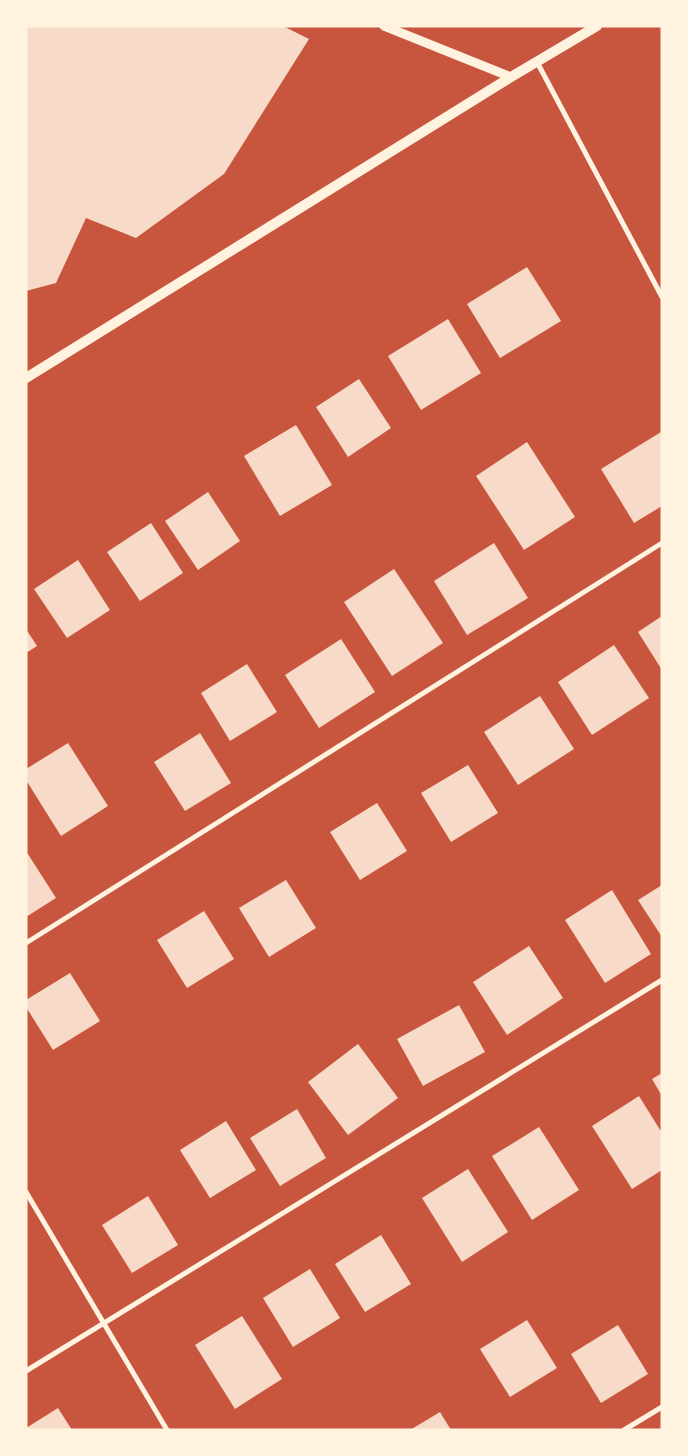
<svg xmlns="http://www.w3.org/2000/svg" width="688" height="1456" font-family="Barlow,sans-serif">
<style>
.building{fill:#f7dbc8}
.lines{fill:none;stroke-linecap:round;stroke-linejoin:round}
.minor{stroke:#fff3e0;stroke-width:5}
.tertiary{stroke:#fff3e0;stroke-width:9}
.secondary{stroke:#fff3e0;stroke-width:10}
</style>
<rect width="100%" height="100%" fill="#c8553d"/>
<path class="building" d="M26,26H283L309,39L224,174L136,238L86,218L56,283L26,291Z
M527,267L561,321L500,358L467,304Z
M448,319L481,373L421,410L388,356Z
M359,379L391,428L348,457L316,407Z
M296,425L332,485L280,516L244,456Z
M661,432L662,506L634,523L601,469Z
M527,442L575,517L524,550L476,476Z
M208,492L240,541L198,570L165,521Z
M151,523L183,573L140,601L107,552Z
M494,543L528,598L467,635L434,581Z
M78,560L110,610L67,638L34,589Z
M394,569L443,643L392,676L344,602Z
M662,616V670L638,632Z
M26,629L37,646L26,653Z
M341,639L375,692L319,728L285,675Z
M614,645L649,698L592,735L558,682Z
M247,664L277,712L230,741L201,693Z
M540,696L574,749L518,785L484,732Z
M200,733L231,783L185,811L154,762Z
M68,743L108,806L61,836L26,780V769Z
M468,765L498,813L451,842L421,793Z
M377,803L407,851L360,880L330,832Z
M26,851L56,898L26,917Z
M286,880L316,928L269,957L239,908Z
M662,885V937L638,900Z
M612,890L651,954L605,983L565,920Z
M204,911L234,959L187,988L157,940Z
M529,946L563,998L507,1035L473,982Z
M70,973L100,1021L53,1050L26,1007V1000Z
M459,1005L485,1052L423,1086L397,1039Z
M358,1044L398,1098L348,1135L308,1082Z
M662,1073V1096L652,1079Z
M639,1096L662,1133V1170L632,1189L592,1126Z
M297,1109L326,1158L280,1186L250,1138Z
M226,1121L256,1170L210,1198L180,1150Z
M539,1127L579,1190L532,1220L492,1156Z
M468,1169L508,1232L462,1262L422,1198Z
M148,1196L178,1245L132,1273L102,1225Z
M381,1235L411,1284L365,1312L335,1264Z
M310,1269L340,1318L293,1347L263,1298Z
M242,1316L282,1379L235,1409L195,1345Z
M527,1320L557,1368L510,1397L480,1349Z
M618,1325L648,1374L601,1403L571,1354Z
M58,1408L72,1430H26V1428Z
M440,1412L451,1430H410Z"/>
<g class="lines">
<path class="minor" d="M537,62L662,297
M26,943L662,543
M26,1192L167,1430
M26,1371L662,980
M624,1430L662,1407"/>
<path class="tertiary" d="M384,26L511,77"/>
<path class="secondary" d="M26,378L511,77L597,26"/>
</g>
<rect width="688" height="1456" fill="none" stroke="#fff3e0" stroke-width="55"/>
</svg>
